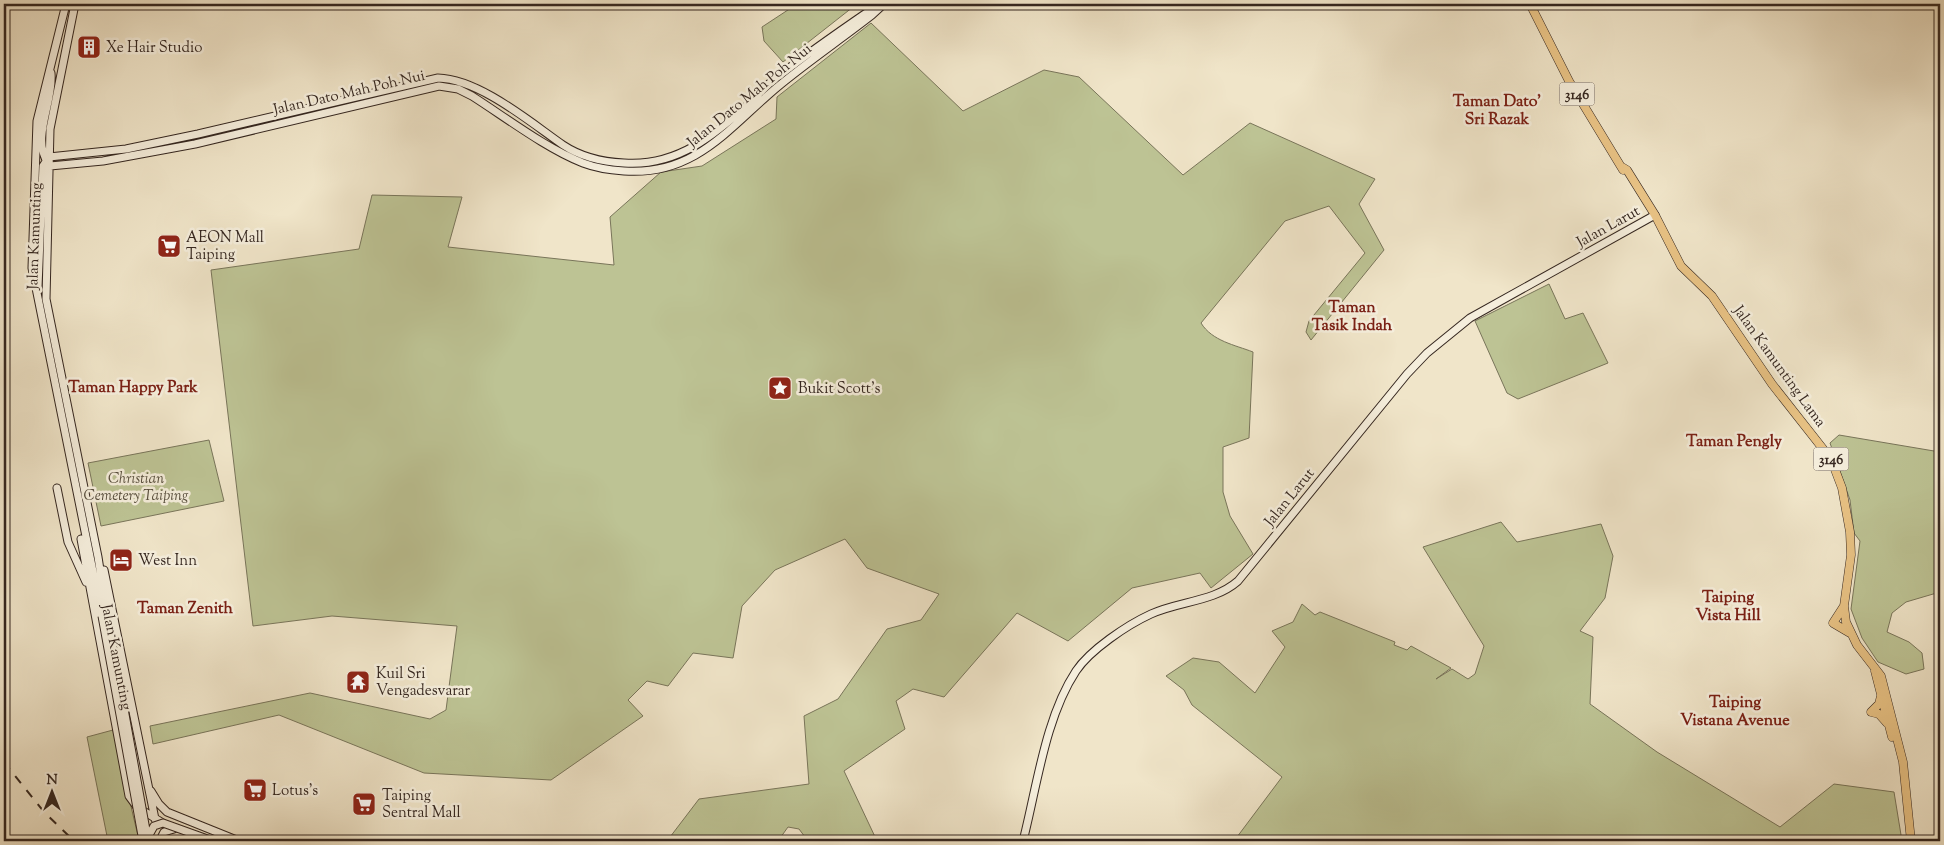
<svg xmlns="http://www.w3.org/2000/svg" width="1944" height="845" font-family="'Sorts Mill Goudy',serif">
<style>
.green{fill:#bdc394;stroke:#79755a}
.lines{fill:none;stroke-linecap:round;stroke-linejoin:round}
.secondary-casing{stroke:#352720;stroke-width:9}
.primary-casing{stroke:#352720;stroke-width:9}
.secondary{stroke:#f5eedc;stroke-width:7}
.primary{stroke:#e8c284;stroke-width:8}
.rail{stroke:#352720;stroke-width:2;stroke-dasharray:9 9;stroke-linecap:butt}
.secondary-bridge-casing{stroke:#352720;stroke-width:9;stroke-linecap:butt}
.secondary-bridge{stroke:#f5eedc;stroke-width:7}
.labels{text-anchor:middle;stroke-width:5;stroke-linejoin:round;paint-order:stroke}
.shield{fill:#f5eedc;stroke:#6f6358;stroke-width:1}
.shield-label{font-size:14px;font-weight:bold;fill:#352720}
.poi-label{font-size:15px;fill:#352720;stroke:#f5eedc;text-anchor:start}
.street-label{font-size:15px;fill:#352720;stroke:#f5eedc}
.park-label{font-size:15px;font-style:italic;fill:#574e3d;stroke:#f5eedc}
.neighbourhood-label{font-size:16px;font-weight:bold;fill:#7a1f14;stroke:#f5eedc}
</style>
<rect width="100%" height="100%" fill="#f0e5c9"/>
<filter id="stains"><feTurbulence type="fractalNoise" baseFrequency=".004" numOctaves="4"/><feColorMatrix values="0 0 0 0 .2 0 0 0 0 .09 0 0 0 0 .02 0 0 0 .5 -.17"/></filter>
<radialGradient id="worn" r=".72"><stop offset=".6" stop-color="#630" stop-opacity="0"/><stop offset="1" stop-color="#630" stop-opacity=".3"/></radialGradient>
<path class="green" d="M797,4H851L853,7L783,62L764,41L762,27Z
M871,23L963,111L1044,70L1079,77L1183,175L1250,123L1375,179L1359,204L1384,250L1311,340L1306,332L1309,321L1365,253L1329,206L1285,221L1201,323C1212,341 1235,345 1253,352L1249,438L1223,447V492L1230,516L1253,554L1211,588L1200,573L1132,588L1068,641L1017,613L944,697L913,689L896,701L905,729L844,771L877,841H851L850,836L835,841H808L799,829L788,827L778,841H667L699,799L809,784L804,716L838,699L887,629L921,620L939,594L867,568L845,539L775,570L742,606L733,658L693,653L668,686L647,681L628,700L643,716L551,780L424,773L279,715L153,744L150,726L310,693L430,719L446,710L457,626L332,616L253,626L211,270L359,249L372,195L462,197L448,247L614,265L610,217L661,172L702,166L776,119L777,97Z
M1549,284L1565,319L1583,313L1608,363L1518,399L1507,393L1475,321Z
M1839,435L1940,452V592L1906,602L1892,613L1887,632L1909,642L1922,653L1924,669L1906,674L1878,662L1862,638L1851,609L1860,541L1854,533L1850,500L1830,443Z
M209,440L224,501L101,526L88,463Z
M1501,522L1517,542L1601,524L1613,556L1605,598L1580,631L1593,637L1590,704L1657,752L1780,827L1834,784L1894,792L1902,841H1234L1282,777L1192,705L1184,690L1166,676L1193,658L1219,662L1255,693L1285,647L1272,631L1293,622L1302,604L1315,615L1320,612L1395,642L1394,645L1407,650L1411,646L1451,668L1436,679L1452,669L1468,679L1475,674L1484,646L1423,547Z
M113,730L138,836L128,841H108L87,737Z"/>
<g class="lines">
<g class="secondary-casing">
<path id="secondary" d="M66,4L37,121L32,268L102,616
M75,4L50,129L46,299L98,557L107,615
M49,157L126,149L198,134L438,78C479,79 530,122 563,145C581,157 603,162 624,163C677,167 715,135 752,101C758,95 764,88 771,82C802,57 836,34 869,11L879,7
M48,163C31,138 54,101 51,73
M50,166L103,161L195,144L439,86L458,89L472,96C505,117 547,149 583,163C596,168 610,170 624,171C694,176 727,130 775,89C806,63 840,40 872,15L884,4
M38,287L43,166L49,157
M57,488L68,542L86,582
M81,539L129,796L137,807L166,825
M104,570L155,819
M151,791L159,804L167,812L239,841
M160,840L164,832L174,829
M1023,841C1037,787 1045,718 1076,671C1090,650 1127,625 1151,614C1179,601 1214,602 1238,581L1407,374L1427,353L1470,318L1655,215"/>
</g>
<g class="primary-casing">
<path id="primary" d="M1530,4L1569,81L1623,170
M1622,167L1627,170L1655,215L1681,266L1712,296L1772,384L1831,459L1842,488L1850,532L1851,555L1844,606L1846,622L1857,645L1881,676L1903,762L1911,841
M1844,606L1833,623L1850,633
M1875,671L1892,737
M1881,696L1879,704L1871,712L1879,714L1887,723"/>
</g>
<use href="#secondary" class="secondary"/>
<use href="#primary" class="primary"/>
<path class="rail" d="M4,762L44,812L74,841"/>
<g class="secondary-bridge-casing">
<path id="secondary-bridge" d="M107,615L148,841
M102,616L143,841
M149,835L154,826L163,823L213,841"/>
</g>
<use href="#secondary-bridge" class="secondary-bridge"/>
</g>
<defs>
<g id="building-square" transform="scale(1.25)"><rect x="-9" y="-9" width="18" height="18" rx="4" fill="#8f2418" stroke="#f5eedc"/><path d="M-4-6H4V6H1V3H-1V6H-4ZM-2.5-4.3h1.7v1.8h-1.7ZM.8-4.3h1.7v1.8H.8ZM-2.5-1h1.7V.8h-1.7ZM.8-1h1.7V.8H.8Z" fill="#fff"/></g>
<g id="supermarket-square" transform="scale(1.25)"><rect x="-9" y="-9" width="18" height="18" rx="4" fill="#8f2418" stroke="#f5eedc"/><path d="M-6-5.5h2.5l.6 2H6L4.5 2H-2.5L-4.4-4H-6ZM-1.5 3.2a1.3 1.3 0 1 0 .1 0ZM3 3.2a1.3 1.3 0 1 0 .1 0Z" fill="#fff"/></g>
<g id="sight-square" transform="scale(1.25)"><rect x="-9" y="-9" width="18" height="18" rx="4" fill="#8f2418" stroke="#f5eedc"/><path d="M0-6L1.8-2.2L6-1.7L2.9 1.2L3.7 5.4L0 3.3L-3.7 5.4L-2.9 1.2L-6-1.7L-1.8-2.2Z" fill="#fff"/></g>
<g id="hotel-square" transform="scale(1.25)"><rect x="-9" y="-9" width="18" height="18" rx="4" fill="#8f2418" stroke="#f5eedc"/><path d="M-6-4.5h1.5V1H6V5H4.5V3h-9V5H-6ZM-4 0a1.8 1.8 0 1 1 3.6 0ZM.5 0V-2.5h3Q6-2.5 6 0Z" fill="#fff"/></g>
<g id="temple-square" transform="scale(1.25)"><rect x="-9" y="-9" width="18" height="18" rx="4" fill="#8f2418" stroke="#f5eedc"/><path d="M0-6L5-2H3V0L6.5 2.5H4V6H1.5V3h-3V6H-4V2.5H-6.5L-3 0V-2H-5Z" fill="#fff"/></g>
</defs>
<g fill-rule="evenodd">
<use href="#building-square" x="89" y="47"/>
<use href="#supermarket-square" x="169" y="246"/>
<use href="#sight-square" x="780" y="388"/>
<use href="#hotel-square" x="121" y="560"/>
<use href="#temple-square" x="358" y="682"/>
<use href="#supermarket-square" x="255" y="790"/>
<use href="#supermarket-square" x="364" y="804"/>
</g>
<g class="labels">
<g class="shield">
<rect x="1559.5" y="82.5" width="35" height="23" rx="4"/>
<rect x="1813.5" y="447.5" width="35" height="23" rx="4"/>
</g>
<g class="shield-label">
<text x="1577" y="99">3146</text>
<text x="1831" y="464">3146</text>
</g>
<g class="poi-label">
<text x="106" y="52">Xe Hair Studio</text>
<text x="186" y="242">AEON Mall<tspan x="186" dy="17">Taiping</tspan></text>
<text x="798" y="393">Bukit Scott's</text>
<text x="138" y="565">West Inn</text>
<text x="376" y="678">Kuil Sri<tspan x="376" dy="17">Vengadesvarar</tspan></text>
<text x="272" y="795">Lotus's</text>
<text x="382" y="800">Taiping<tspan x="382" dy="17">Sentral Mall</tspan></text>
</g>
<g class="street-label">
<text transform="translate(349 92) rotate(-13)" y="5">Jalan Dato Mah Poh Nui</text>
<text transform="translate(749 95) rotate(-39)" y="5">Jalan Dato Mah Poh Nui</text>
<text transform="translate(1608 226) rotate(-29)" y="5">Jalan Larut</text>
<text transform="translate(34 236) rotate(-88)" y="5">Jalan Kamunting</text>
<text transform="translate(1780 366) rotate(54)" y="5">Jalan Kamunting Lama</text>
<text transform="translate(1289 497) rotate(-51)" y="5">Jalan Larut</text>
<text transform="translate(117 657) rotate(79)" y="5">Jalan Kamunting</text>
</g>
<g class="park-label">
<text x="136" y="483">Christian<tspan x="136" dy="17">Cemetery Taiping</tspan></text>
</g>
<g class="neighbourhood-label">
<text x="1497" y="106">Taman Dato'<tspan x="1497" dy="18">Sri Razak</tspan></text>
<text x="1352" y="312">Taman<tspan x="1352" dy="18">Tasik Indah</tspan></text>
<text x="133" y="392">Taman Happy Park</text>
<text x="1734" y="446">Taman Pengly</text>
<text x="1728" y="602">Taiping<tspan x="1728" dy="18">Vista Hill</tspan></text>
<text x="185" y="613">Taman Zenith</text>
<text x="1735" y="707">Taiping<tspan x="1735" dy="18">Vistana Avenue</tspan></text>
</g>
</g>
<rect width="1944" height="845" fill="none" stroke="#f0e5c9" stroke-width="20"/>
<rect x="5" y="5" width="1934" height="835" fill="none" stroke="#352720" stroke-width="2.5"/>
<rect x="10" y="10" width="1924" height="825" fill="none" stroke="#352720"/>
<g transform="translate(52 792)" stroke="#f5eedc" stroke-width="4" paint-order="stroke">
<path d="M0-4L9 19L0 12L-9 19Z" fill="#352720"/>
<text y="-8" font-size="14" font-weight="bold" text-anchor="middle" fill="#352720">N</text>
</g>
<rect width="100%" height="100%" filter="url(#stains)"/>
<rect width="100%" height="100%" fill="url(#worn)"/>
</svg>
